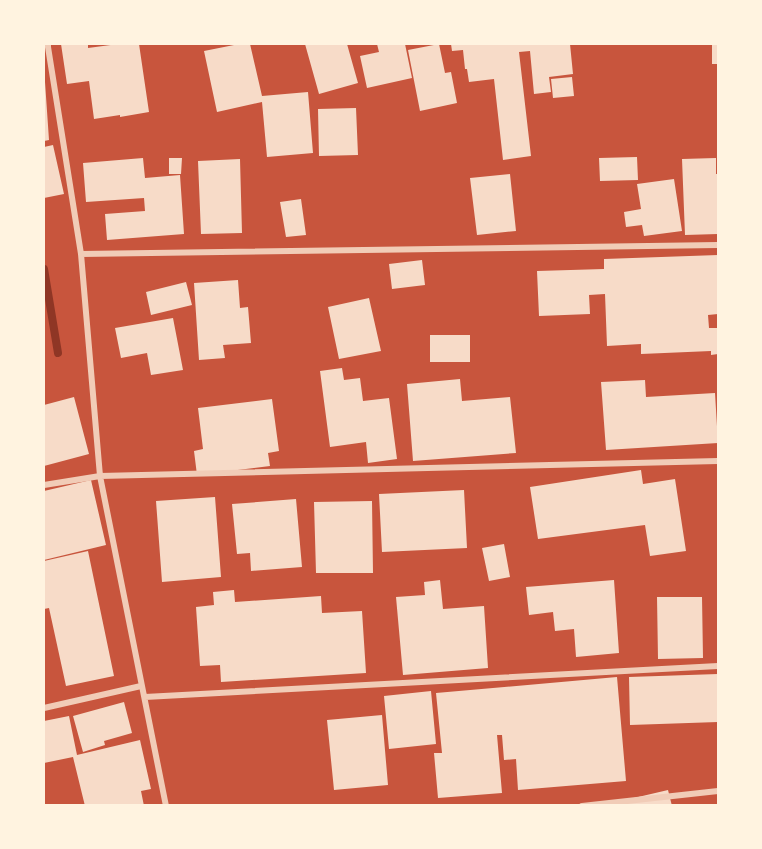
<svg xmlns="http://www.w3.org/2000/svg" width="762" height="849" font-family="'Nunito Sans',sans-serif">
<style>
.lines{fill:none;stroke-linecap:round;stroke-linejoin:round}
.stream{stroke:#8f3625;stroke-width:8}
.building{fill:#f7dbc8}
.minor{stroke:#f1ccb7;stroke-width:6}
</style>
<rect width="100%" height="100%" fill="#c8553d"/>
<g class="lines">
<path class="stream" d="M44,269L58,353"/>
</g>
<path class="building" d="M61,44H88V48L118,44H139L149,112L120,117V115L94,119L89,81L67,84Z
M239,44H250L262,96L308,92L313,153L267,157L262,102L217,112L204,51Z
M305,44H347L358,83L319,94Z
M377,44H405L412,78L367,88L360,56L379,52Z
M439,44L445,73L451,72L457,103L420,111L408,50Z
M451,44H570L573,74L549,77L551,92L534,94L530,51L519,52L531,156L503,160L494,79L469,82L467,69H465L463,50L452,51Z
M712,44H718V64H712Z
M572,77L574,96L553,98L551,79Z
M44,82H45L49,140L44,141Z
M356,108L358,155L319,156L318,109Z
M53,145L64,194L44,198V147Z
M637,157L638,180L600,181L599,158Z
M143,158L145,178L180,175L184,234L107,240L105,214L145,211L144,198L86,202L83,163Z
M169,158H182L181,174H169Z
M716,158V174H718V234L685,235L682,159Z
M240,159L242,233L201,234L198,161Z
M510,174L516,231L477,235L470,178Z
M674,179L682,231L644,236L642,225L626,227L624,212L641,209L637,184Z
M301,199L306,235L286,237L280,202Z
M718,255V314L708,315L709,328H718V354L711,355V351L641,354V344L607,346L605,294L589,295L590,314L539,316L537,271L604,269V259Z
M422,260L425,285L392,289L389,264Z
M238,280L240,308L248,307L251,343L223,345L225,358L199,360L194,283Z
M186,282L192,305L151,315L146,292Z
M369,298L381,351L339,359L328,307Z
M173,318L183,370L151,375L147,353L121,358L115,328Z
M430,335H470V362H430Z
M342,368L344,380L360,378L363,401L389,398L397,459L368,463L366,442L330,447L320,371Z
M460,379L462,401L510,397L516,453L413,461L407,384Z
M645,380L646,397L715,393L718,443L606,450L601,382Z
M74,397L89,454L44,466V405Z
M272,399L279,451L268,453L270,466L197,475L194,451L203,449L198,408Z
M641,470L643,484L675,479L686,551L650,556L645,525L538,539L530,487Z
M91,480L106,545L44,560V491Z
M464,490L467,548L382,552L379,494Z
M215,497L221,577L162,582L156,501Z
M296,499L302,567L251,571L250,553L237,554L232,504Z
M372,501L373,573H316L314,502Z
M504,544L510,577L489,581L482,548Z
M88,551L114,676L66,686L49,608L44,609V561Z
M440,580L443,609L484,606L488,668L403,675L396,597L425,595L424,582Z
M614,580L619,653L576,657L574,629L555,631L553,612L529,615L526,587Z
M234,590L235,602L321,596L322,613L362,611L366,673L221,682L220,665L200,666L196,607L214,605L213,592Z
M657,597H702L703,658L658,659Z
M718,674V722L630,725L629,677Z
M617,677L626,781L518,790L516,759L504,760L502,735H497L502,793L438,798L434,753H442L436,693Z
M431,691L436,744L389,749L384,696Z
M124,702L132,733L104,741L105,745L83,752L73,716Z
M382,715L388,785L334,790L327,720Z
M69,716L77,755L140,740L151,789L141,791L144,806H85L73,757L44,763V721Z
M668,790L672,806H604V805Z"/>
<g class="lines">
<path class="minor" d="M48,44V47L81,254L100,476L166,806
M81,254L718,245
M44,485L100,476L718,461
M145,697L718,666
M44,708L141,686
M582,806L718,791"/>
</g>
<rect width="762" height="849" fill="none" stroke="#fff3e0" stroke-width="90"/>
</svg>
